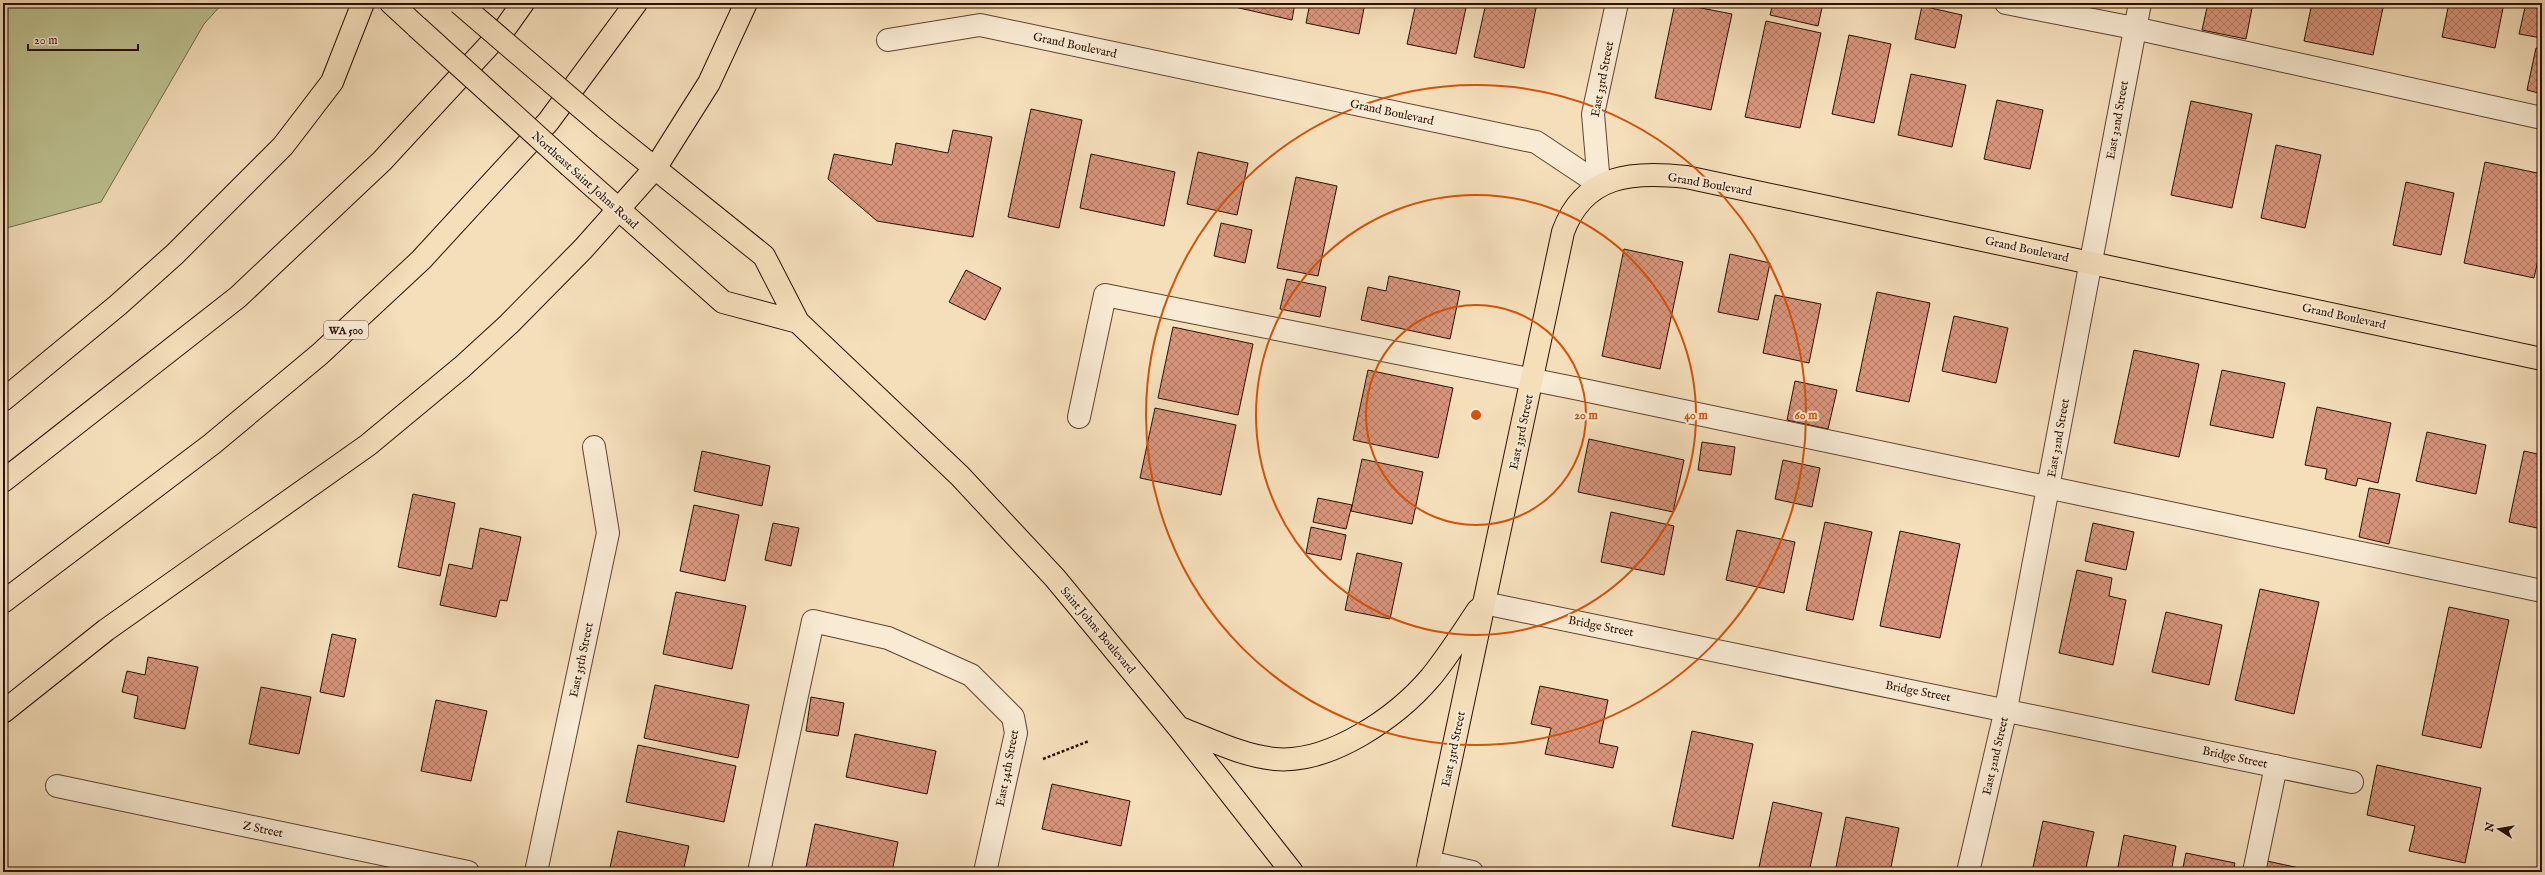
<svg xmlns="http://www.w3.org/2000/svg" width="2545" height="875" font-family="'IM FELL English',serif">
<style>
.grass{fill:#bdc190;stroke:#746848}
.building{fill:url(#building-cross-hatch);stroke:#2b0f00}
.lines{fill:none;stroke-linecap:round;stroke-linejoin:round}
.minor-casing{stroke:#5e432f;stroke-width:24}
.major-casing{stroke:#2b0f00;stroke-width:24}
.highway-casing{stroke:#2b0f00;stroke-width:24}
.path{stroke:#2b0f00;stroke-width:2.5;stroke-dasharray:3 2;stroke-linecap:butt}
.minor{stroke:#f8ead3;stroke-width:22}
.major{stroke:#f5dfbb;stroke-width:22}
.highway{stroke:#f5dfbb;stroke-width:22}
.major-bridge-casing{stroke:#2b0f00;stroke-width:24;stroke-linecap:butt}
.major-bridge{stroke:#f5dfbb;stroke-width:22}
.ring{fill:none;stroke:#d5520b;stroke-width:2}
.labels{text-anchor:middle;stroke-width:4;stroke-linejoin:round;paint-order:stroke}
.shield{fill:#f8ead3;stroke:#68513f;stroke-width:1}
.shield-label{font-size:11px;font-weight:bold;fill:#2b0f00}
.street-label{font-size:12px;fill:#2b0f00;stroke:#f8ead3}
.centre{fill:#d5520b;stroke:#f8ead3;stroke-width:2}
.ring-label{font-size:12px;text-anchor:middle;font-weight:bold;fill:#d5520b;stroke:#f8ead3;stroke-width:4;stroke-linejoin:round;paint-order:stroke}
</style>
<defs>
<pattern id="building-cross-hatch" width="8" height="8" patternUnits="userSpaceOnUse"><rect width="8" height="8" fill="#d8957c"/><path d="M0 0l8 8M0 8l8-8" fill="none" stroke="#af7863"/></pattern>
</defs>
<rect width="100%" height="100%" fill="#f5dfbb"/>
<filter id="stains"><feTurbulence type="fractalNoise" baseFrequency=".005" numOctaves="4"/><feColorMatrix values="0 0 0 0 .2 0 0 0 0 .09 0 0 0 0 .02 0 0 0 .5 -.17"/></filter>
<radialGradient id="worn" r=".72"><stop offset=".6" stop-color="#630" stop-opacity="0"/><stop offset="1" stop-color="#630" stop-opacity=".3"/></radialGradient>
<path class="grass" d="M3,3H223L204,24L101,202L3,229Z"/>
<path class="building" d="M1226,3H1295L1292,20L1226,5Z
M1310,3H1365L1359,34L1306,23Z
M1416,3H1467L1456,54L1407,44Z
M1486,3H1537L1524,68L1474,57Z
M1675,3L1732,14L1711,110L1655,98Z
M1715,3H1733V7Z
M1773,3H1823L1818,26L1770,15Z
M2208,3H2253L2246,39L2202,30Z
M2312,3H2384L2373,55L2304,41Z
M2449,3H2504L2495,48L2442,37Z
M2526,3H2542V38L2519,34Z
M1922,6L1962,15L1955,48L1915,39Z
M1766,21L1821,33L1800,128L1745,117Z
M1849,35L1891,44L1874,123L1832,114Z
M2536,48L2542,49V94L2527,90Z
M1911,74L1966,85L1952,147L1898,135Z
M1997,100L2043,110L2030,169L1984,159Z
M2191,101L2252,114L2232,208L2171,195Z
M1031,109L1082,120L1059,228L1008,217Z
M953,130L992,137L973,237L877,221L828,179L834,154L892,165L896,143L948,153Z
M2276,145L2321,155L2305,228L2261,218Z
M1198,152L1248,163L1237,215L1187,204Z
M1091,154L1175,172L1164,226L1080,208Z
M2485,162L2542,174V242L2534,278L2464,263Z
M1296,177L1337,186L1318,276L1277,268Z
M2406,182L2454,193L2441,255L2393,245Z
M1221,223L1252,230L1245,263L1214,256Z
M1624,249L1683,262L1660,369L1602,356Z
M1730,254L1770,263L1758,320L1718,312Z
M966,270L1001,288L985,320L949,302Z
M1389,276L1460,291L1450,339L1361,320L1368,287L1386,291Z
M1287,279L1326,287L1320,317L1280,309Z
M1877,292L1930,303L1909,402L1856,391Z
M1775,295L1821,304L1809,363L1763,353Z
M1954,316L2008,328L1996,383L1942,371Z
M1173,327L1253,344L1238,415L1158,398Z
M2134,350L2199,364L2179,457L2114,443Z
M1368,370L1453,388L1438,458L1353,440Z
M2222,370L2285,383L2273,438L2210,425Z
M1795,381L1837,390L1828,429L1787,420Z
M2317,407L2391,423L2378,483L2358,478L2356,486L2325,479L2327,469L2305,465Z
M1155,408L1236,425L1221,495L1140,478Z
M2427,432L2486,445L2476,494L2416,481Z
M1589,439L1684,460L1673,512L1578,492Z
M1702,442L1735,447L1731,475L1698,470Z
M702,451L770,466L762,506L694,491Z
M2524,451L2542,455V529L2509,522Z
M1362,459L1423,472L1412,524L1351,511Z
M1783,460L1820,468L1812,507L1775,499Z
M2369,488L2400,494L2389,544L2359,537Z
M413,494L455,503L440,576L398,567Z
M1318,498L1352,505L1346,529L1313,522Z
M694,505L739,515L725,581L680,571Z
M1611,512L1674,526L1664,575L1601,562Z
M1825,522L1872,532L1853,620L1806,610Z
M773,523L799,528L791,566L765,560Z
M2093,523L2134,532L2126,570L2085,561Z
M1311,527L1346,535L1341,560L1306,553Z
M480,528L521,537L507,601L500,600L496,617L440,605L449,564L472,569Z
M1737,530L1795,542L1784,593L1726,580Z
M1900,531L1960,544L1940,638L1880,626Z
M1357,553L1402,563L1390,619L1345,610Z
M2077,570L2112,578L2109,596L2126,600L2113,665L2059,653Z
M2260,589L2319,602L2294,714L2235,700Z
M676,592L746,606L732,669L663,654Z
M2449,607L2509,620L2481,748L2422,735Z
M2166,612L2222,625L2209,685L2152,672Z
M332,634L356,639L344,697L320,692Z
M148,657L198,667L185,729L134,718L138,696L122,692L127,671L145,675Z
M655,685L749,705L738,758L644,738Z
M1540,686L1608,700L1599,743L1618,747L1613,768L1545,754L1551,728L1531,724Z
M261,687L311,697L299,754L249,744Z
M811,697L844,703L838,736L806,731Z
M436,700L487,711L471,781L421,771Z
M1692,731L1753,744L1733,839L1672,826Z
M855,734L936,751L927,794L846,777Z
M638,745L736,766L724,822L626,802Z
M2377,765L2481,788L2465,863L2409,851L2415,826L2367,815Z
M1052,784L1130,801L1121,846L1042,829Z
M1773,802L1822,813L1809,872H1758Z
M1846,817L1899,828L1890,872H1835Z
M2043,821L2094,832L2085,872H2032Z
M815,824L898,842L892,872H805Z
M618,831L689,846L684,867L696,869L695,872H609Z
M2124,835L2176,846L2171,872H2117Z
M2186,853L2235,863L2233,872H2182Z
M2267,861L2313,871V872H2265Z"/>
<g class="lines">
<g class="minor-casing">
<path id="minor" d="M2006,3L2134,28L2542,118
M888,40L980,25L1536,142L1599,184
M1599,184L1593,114L1617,3
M1079,417L1105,295L1574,388L2542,591
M1484,603L2352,782
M57,786L468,872
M536,872L608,533L594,447
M759,872L813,621L888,638L971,675L1013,717L1016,733L985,872
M1427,872L1429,862L1472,872
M1968,872L2006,709L2140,3
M2254,872L2276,766"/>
</g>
<g class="major-casing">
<path id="major" d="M391,3L417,27
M605,128L764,256L798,322L960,476L1055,578L1179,728L1292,872
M570,166L723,302L798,322
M1180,728C1211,740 1243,756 1275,759C1330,764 1397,717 1431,677C1448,656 1463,632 1478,610
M1429,862L1563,232C1584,174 1633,171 1686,177L2542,359"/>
</g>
<g class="highway-casing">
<path id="highway" d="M3,400L118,305L175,254L283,146L332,82L363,3
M3,481L238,297L382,161L506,27L523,3
M3,602L212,444L320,354L421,260L548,122L636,3
M3,712L106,630L368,445L462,367L509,324L583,249L656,167L709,83L746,3"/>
</g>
<path class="path" d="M1043,759L1089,741"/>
<use href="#minor" class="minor"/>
<use href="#major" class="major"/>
<use href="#highway" class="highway"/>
<g class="major-bridge-casing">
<path id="major-bridge" d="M459,3L605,128
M417,27L570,166"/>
</g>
<use href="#major-bridge" class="major-bridge"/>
</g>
<g class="ring">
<circle cx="1476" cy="415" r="110"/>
<circle cx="1476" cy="415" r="220"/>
<circle cx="1476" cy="415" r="330"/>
</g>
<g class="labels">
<rect class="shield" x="324" y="321" width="44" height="18" rx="3"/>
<g class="shield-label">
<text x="346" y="334">WA 500</text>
</g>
<g class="street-label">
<text transform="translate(1075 45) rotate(12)" y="4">Grand Boulevard</text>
<text transform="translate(1602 79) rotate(-79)" y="4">East 33rd Street</text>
<text transform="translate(1392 112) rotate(12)" y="4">Grand Boulevard</text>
<text transform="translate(2117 120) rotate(-80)" y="4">East 32nd Street</text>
<text transform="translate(585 180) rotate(42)" y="4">Northeast Saint Johns Road</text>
<text transform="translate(1710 184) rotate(10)" y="4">Grand Boulevard</text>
<text transform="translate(2027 249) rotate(12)" y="4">Grand Boulevard</text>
<text transform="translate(2344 316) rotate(12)" y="4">Grand Boulevard</text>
<text transform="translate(1521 432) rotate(-78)" y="4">East 33rd Street</text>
<text transform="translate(2058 438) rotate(-80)" y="4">East 32nd Street</text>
<text transform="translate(1601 626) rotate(11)" y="4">Bridge Street</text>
<text transform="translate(1098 630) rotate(50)" y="4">Saint Johns Boulevard</text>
<text transform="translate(581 660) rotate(-78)" y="4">East 35th Street</text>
<text transform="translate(1918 691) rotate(11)" y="4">Bridge Street</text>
<text transform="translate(1453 749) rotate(-78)" y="4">East 33rd Street</text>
<text transform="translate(1995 756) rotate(-77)" y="4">East 32nd Street</text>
<text transform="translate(2235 757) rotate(12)" y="4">Bridge Street</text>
<text transform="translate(1007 768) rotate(-79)" y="4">East 34th Street</text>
<text transform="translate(263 829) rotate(12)" y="4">Z Street</text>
</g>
</g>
<circle cx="1476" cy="415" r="6" class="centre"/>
<g class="ring-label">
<text x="1586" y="419">20 m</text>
<text x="1696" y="419">40 m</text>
<text x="1806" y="419">60 m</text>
</g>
<rect width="2545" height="875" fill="none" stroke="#f5dfbb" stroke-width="16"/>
<rect x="4" y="4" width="2537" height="867" fill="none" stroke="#2b0f00" stroke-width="2"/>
<rect x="8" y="8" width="2529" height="859" fill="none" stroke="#2b0f00"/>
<g transform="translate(2499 829) rotate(282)" stroke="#f8ead3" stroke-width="3" paint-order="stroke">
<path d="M0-3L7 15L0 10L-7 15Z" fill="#2b0f00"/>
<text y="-6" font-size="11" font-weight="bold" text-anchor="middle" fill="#2b0f00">N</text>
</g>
<path d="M28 44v6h110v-6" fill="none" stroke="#2b0f00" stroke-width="2"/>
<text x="34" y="44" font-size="12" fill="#2b0f00" stroke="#f8ead3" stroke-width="3" paint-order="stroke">20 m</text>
<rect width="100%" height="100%" filter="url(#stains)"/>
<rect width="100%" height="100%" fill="url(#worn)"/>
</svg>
